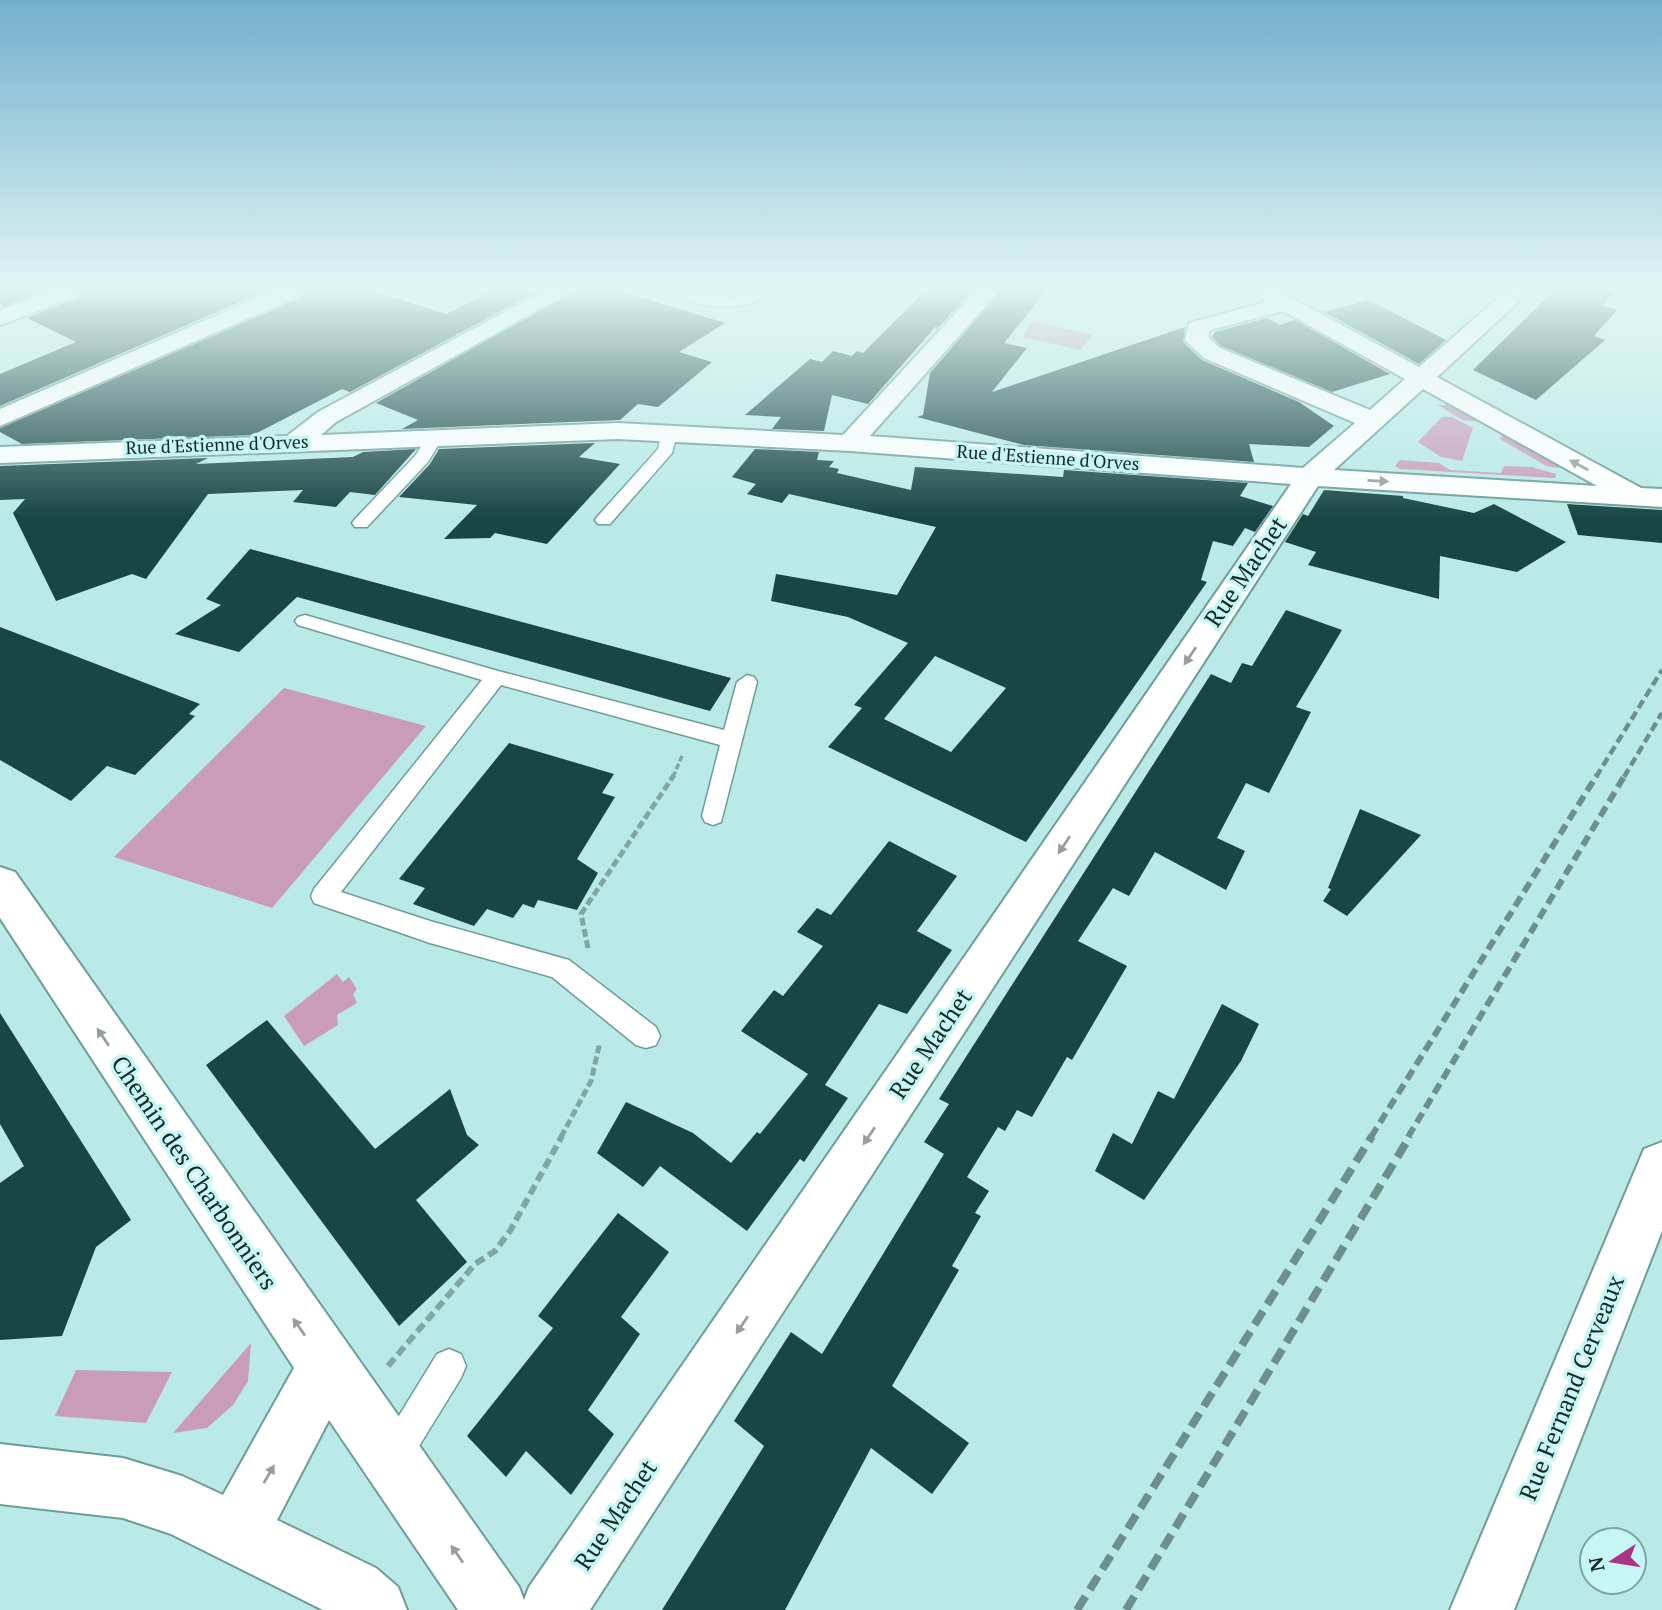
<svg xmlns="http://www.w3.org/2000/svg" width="1662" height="1610" font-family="'PT Serif',serif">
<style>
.green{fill:#c99db8}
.building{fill:#194645;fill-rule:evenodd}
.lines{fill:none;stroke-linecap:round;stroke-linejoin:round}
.service-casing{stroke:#6e9c99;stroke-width:3}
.minor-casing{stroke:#6e9c99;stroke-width:4}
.path-far3{stroke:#81a7a4;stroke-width:2.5;stroke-dasharray:4.5 2.5;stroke-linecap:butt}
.path-far2{stroke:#81a7a4;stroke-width:3.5;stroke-dasharray:6 2.5;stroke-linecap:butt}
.path-far1{stroke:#81a7a4;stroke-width:5;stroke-dasharray:8 3.5;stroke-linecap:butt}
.path{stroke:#81a7a4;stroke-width:6;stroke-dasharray:10 5;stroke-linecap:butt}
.service{fill:#fff;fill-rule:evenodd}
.minor{fill:#fff;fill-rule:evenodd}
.rail-far2{stroke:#6d908d;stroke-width:4.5;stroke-dasharray:9 4.5;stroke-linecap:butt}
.rail-far1{stroke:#6d908d;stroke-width:6;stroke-dasharray:11 6;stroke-linecap:butt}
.rail{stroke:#6d908d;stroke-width:8;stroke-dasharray:16 8;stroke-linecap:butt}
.oneway{fill:#969e9e}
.labels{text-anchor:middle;stroke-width:7;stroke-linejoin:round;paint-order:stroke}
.far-street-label{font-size:18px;fill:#152827;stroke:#c7f7f4}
.near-street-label{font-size:24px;fill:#152827;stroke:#c7f7f4}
</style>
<rect width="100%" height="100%" fill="#baeae7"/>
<path class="green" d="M1032,321L1092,335L1080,350L1022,337Z
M1438,405H1463L1562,459L1558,468L1546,466L1500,439L1504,433L1485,422L1462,420Z
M1442,417H1452L1473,428L1462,461L1441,457L1418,442Z
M1400,460L1439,463L1450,470L1501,473L1504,466L1532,467L1556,474L1555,478L1400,469L1395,466Z
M284,688L426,726L272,908L114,857Z
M337,974L343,982L349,977L357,989L353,994L357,1003L337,1015L338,1025L304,1046L284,1016Z
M251,1343L248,1381L233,1405L207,1428L173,1433Z
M76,1370L172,1372L146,1423L55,1416Z"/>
<path class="building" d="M0,291H41L4,306L0,304Z
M83,291H265L0,406V374L76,342L27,318L79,298Z
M305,291H374L446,314L492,291H538L350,392L342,389L253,435L22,444L0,432V428L301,298Z
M575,291H620L725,323L679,352L712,362L658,407L638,404L620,420L402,429L418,420L376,403Z
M925,291H972L936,330L937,325L868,404L832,395L824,431L772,429L781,417L745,415L810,359L822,362L833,351L852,356L857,351L863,353Z
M1001,291H1046L1004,343L1027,348L992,392L1185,327L1183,342L1202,360L1299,402L1334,426L1309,447L1249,444L1254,462L1024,445L917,417L923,415L930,373Z
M1554,291H1615L1602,306L1617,310L1594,336L1605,340L1536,400L1473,370Z
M1369,300L1446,340L1419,364L1324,312Z
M1267,318L1279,325L1295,320L1390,374L1332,392L1221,346L1212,337L1215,332Z
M595,443L579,457L620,464L547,544L495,533L490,538L444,539L477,505L399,497L430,464L439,449Z
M416,449L375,495L350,492L336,507L293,502L303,490L208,494L146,579L132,574L56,601L13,513L25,499L0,500V466L208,458L196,464L353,457L363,452Z
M755,449L819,452L817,460L834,461L829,467L839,469L837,473L911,490L915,467L1063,477L1064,470L1248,483L1240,496L1273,506L1255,532L1245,528L1233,546L1213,541L1201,580L1207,582L1026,842L828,747L862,708L854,705L908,643L848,617L771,601L776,574L897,595L936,527L789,494L782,503L747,494L756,484L732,477ZM935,656L1006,688L951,752L884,719Z
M1324,490L1403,496V498L1474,513L1494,504L1566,542L1517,572L1440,556L1439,599L1308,565L1316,552L1285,542L1303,514L1308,516Z
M1567,504L1662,510V543L1578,535Z
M250,549L731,678L710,711L297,597L239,652L175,634L221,605L206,599Z
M1286,610L1342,630L1296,707L1311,712L1269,793L1246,783L1217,838L1245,851L1226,890L1155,852L1129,896L1113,888L1078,941L1127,966L1072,1060L1067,1057L1032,1117L1017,1110L1005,1131L998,1127L967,1177L989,1191L975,1213L981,1216L952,1266L959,1270L892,1386L969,1443L932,1494L871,1448L785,1610H662L764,1446L734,1421L791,1332L822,1354L944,1154L924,1142L949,1104L939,1099L1211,674L1231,683L1242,663L1252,666Z
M0,627L200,704L189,714L195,716L135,775L107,766L71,801L0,760Z
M509,743L614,774L602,793L615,797L577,859L598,873L577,910L538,900L534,908L523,904L513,918L487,909L474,926L413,904L425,888L399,879Z
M1360,809L1421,835L1347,916L1323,901L1331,889L1328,888Z
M889,841L957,876L917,931L952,950L907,1014L879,1004L825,1085L848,1098L804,1162L800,1159L747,1231L660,1166L643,1187L597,1153L626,1102L693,1133L731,1163L757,1132L760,1134L808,1074L741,1031L774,990L783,996L823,946L797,932L817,908L831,915Z
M1222,1004L1259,1024L1241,1061L1144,1200L1095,1171L1113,1133L1132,1144L1158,1091L1174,1099Z
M0,1013L131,1220L96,1247L62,1336L0,1340V1183L24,1166L0,1124Z
M267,1020L375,1149L450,1089L467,1135L479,1145L416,1200L467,1262L399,1326L206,1065Z
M618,1213L669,1252L621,1317L640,1334L588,1410L614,1434L571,1495L526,1451L506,1477L467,1436L553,1328L538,1316Z"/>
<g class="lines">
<g class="service-casing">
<path id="service" d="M671,291L734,298L757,291H773C749,313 696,310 671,291Z
M669,429L677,434L672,453L610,524H598L595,520L598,516L658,449L661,434Z
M435,432L443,437L428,462L367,527H355L352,523L355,519L415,456L429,434Z
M305,615L498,671L724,730L737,682L747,675L754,677L757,682L721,822L713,825L705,822L702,816L720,745L501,685L341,892L430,921L569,960L656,1027L660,1036L656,1045L646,1048L636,1045L552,977L430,943L314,903L311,896L314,889L482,680L298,625L295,621L298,617Z
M449,1349L461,1354L466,1366L461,1378L405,1469L393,1475L381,1469L375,1457L381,1445L437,1354Z"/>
</g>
<g class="minor-casing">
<path id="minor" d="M49,291H81L78,296L0,325V310Z
M273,291H303L300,296L0,426V409Z
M544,291H572L336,422L321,435L618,423L843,435L976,291H999L870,436L1303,468L1355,423L1204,358L1185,340L1189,323L1266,302L1251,291H1279L1419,367L1506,291H1530L1437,377L1641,488L1662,489V507L1318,486L590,1610H458L329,1420L277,1520L376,1568L398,1587L407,1610H323L171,1534L123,1518L0,1504V1444L123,1458L182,1476L223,1495L294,1368L0,918V867L15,872L519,1587L524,1600L529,1587L1291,484L850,451L618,439L0,463V447L287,436L318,412ZM1283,311L1405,379L1370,410L1220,348L1209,338V331L1214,329ZM1423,389L1597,486L1334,470Z
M1662,1142V1231L1514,1610H1450L1644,1149Z"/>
</g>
<path class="path-far3" d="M1419,291L1459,303"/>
<path class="path-far2" d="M673,777L682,756"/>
<path class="path-far1" d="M588,948L581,914L674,775
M561,1137L591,1081L600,1042"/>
<path class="path" d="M388,1366L475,1264L495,1251L510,1231L562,1136"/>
<use href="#service" class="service"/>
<use href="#minor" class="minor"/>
<path class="rail-far2" d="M1596,777L1662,670
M1624,777L1662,713"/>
<path class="rail-far1" d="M1371,1137L1597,775
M1408,1137L1625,775"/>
<path class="rail" d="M1077,1610L1372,1136
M1126,1610L1410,1136"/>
</g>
<defs><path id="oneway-solid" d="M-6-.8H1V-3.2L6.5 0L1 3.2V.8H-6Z" transform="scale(1.75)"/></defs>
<g class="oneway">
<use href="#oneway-solid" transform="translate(1579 465) rotate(-152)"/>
<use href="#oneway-solid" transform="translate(1378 481) rotate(3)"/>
<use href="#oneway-solid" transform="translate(1190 656) rotate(124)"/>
<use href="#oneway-solid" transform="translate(1064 845) rotate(124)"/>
<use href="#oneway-solid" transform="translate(103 1037) rotate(-124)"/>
<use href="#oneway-solid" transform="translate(869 1136) rotate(124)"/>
<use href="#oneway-solid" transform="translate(742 1325) rotate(124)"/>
<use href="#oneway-solid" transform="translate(299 1327) rotate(-125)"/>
<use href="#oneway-solid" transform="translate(269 1474) rotate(-60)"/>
<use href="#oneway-solid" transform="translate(457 1554) rotate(-125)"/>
</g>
<linearGradient id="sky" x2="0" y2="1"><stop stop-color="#73afcd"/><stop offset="0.56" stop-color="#e0f6f4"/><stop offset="1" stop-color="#e0f6f4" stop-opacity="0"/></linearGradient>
<rect width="1662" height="517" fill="url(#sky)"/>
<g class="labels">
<g class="far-street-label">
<text transform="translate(217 445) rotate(-2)" y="6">Rue d'Estienne d'Orves</text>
<text transform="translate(1048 458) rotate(4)" y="6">Rue d'Estienne d'Orves</text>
</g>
<g class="near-street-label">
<text transform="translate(1246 572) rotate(-56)" y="8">Rue Machet</text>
<text transform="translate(931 1044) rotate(-56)" y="8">Rue Machet</text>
<text transform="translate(194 1173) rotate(56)" y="8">Chemin des Charbonniers</text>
<text transform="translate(1572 1388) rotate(-68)" y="8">Rue Fernand Cerveaux</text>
<text transform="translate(616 1515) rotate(-56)" y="8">Rue Machet</text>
</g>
</g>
<g transform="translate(1613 1561) rotate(258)"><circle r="33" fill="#c7f7f4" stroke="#80a4a2" stroke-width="2"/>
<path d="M0-5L12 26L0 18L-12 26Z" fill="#ab3388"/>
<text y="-10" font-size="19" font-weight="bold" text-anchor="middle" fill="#152827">N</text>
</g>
</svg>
